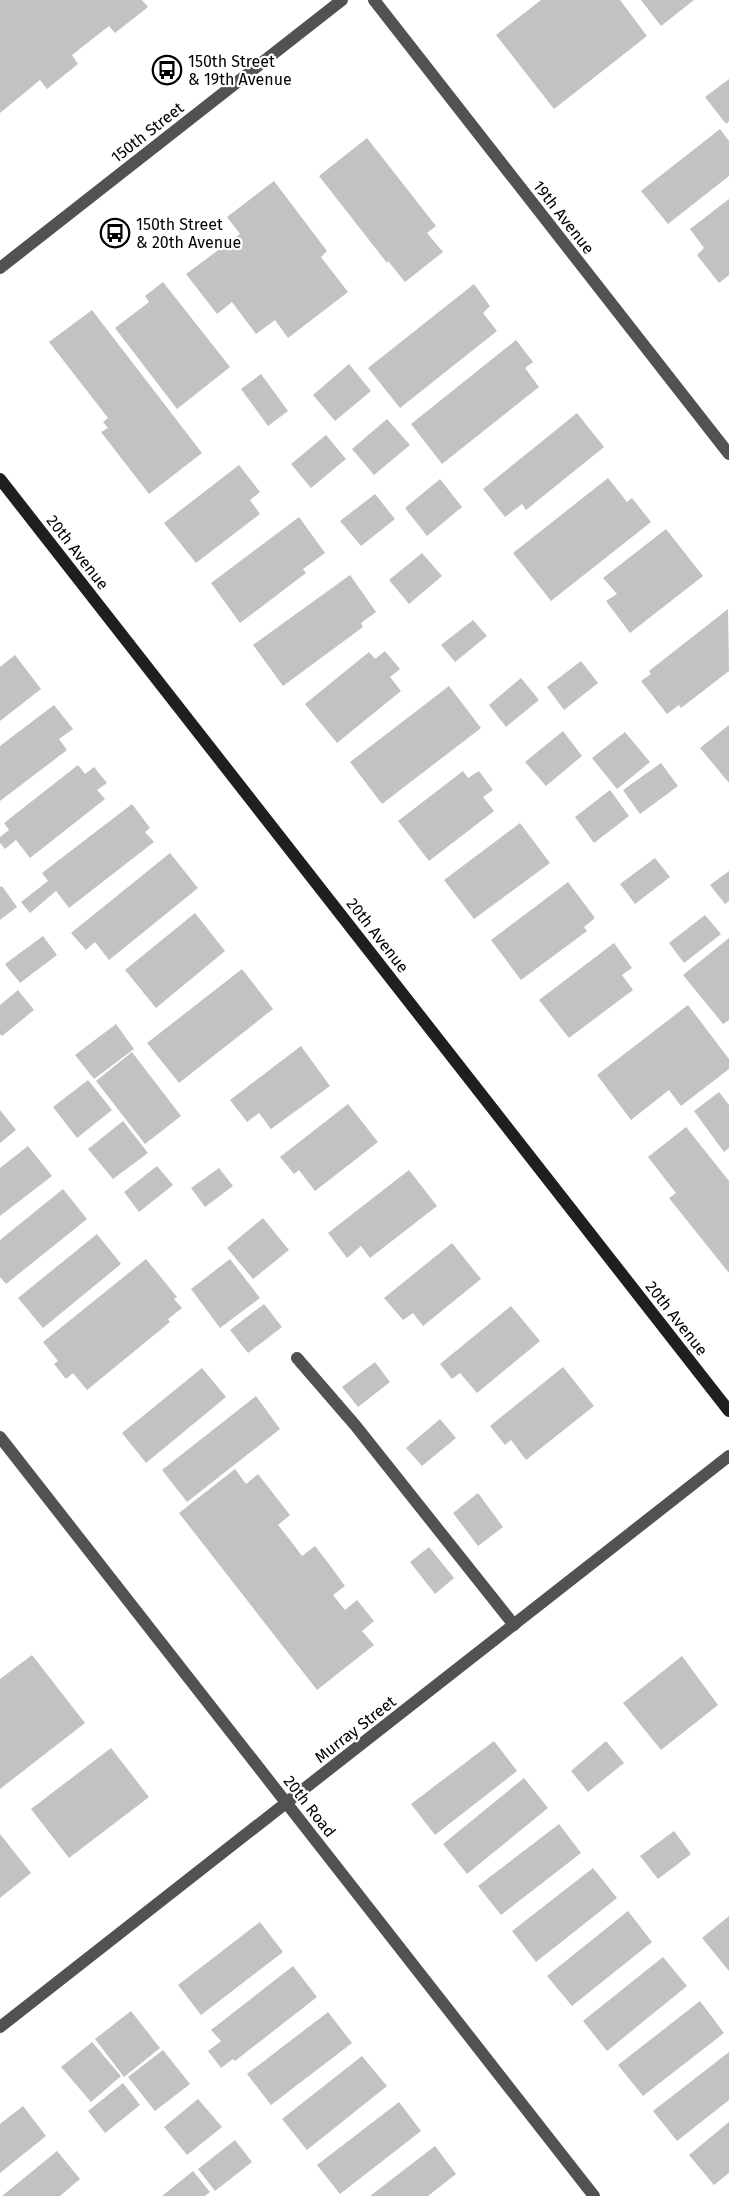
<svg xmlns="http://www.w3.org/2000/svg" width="729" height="2196" font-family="'Fira Sans',sans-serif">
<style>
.building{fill:#c2c2c2}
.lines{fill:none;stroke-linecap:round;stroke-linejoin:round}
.lane{stroke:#525252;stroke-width:12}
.street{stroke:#525252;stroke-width:12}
.secondary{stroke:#1f1f1f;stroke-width:12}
.labels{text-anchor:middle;stroke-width:4.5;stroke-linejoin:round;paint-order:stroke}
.poi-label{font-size:16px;fill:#000;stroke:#fff;text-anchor:start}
.street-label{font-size:16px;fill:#000;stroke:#fff}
</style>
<rect width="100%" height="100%" fill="#fff"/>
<path class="building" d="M0,0H142L148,7L115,33L109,26L72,55L78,64L47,89L40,80L0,113Z
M541,0H620L647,36L554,109L496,35Z
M641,0H694L661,26Z
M729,79V121L726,124L705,97Z
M720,129L729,141V176L668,224L641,191Z
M367,138L436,226L427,233L443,252L405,282L388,261L387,263L319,176Z
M274,181L327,251L321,257L348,292L288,338L275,320L256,334L232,302L217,314L186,274L240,234L227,217Z
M729,199V275L719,283L697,255L704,248L690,229Z
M163,282L230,367L177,409L115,328L149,302L145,296Z
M474,284L490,306L483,313L497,331L400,408L368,368Z
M92,310L202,453L149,494L101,432L108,428L103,422L108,418L49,342Z
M516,340L533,362L525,368L539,387L442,464L411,424Z
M349,364L371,391L335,421L313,395Z
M261,374L288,411L268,426L241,389Z
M577,413L604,447L526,510L522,504L505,517L483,489Z
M387,419L410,445L374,475L352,449Z
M326,435L346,459L311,488L291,464Z
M239,465L260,492L250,500L260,514L196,563L164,523Z
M608,478L627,502L632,498L651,522L551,601L513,553Z
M440,479L462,507L427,536L405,508Z
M375,494L395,519L361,546L340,521Z
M299,517L325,553L303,569L306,573L240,623L211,583Z
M666,529L703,576L630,633L606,601L617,594L603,578Z
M422,553L442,576L409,604L389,580Z
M350,575L376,612L361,623L363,627L283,686L253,645Z
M728,609L729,671L681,708L679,705L667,714L641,681L651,674L649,671Z
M473,620L487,636L455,662L441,645Z
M385,651L400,669L390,677L401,691L337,743L305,704L369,652L375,659Z
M15,655L41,689L0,721V667Z
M581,661L598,683L564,710L547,687Z
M521,678L539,700L506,727L489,705Z
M449,686L481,728L382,804L350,762Z
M54,705L73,729L59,739L67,750L0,801V746Z
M729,725V783L700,748Z
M563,731L582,756L546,786L525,762Z
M625,732L650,762L617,789L592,758Z
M661,763L678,786L640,814L623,790Z
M78,765L85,774L94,767L107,783L97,790L105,799L30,858L16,840L5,849L0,843V837L9,830L4,823Z
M463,771L468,778L479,771L493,790L483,797L494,811L429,861L398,821Z
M610,790L629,816L594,843L575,817Z
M132,804L150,828L145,832L154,842L69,908L56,891L30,913L21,902L48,881L42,873Z
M520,823L550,863L474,919L444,880Z
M170,853L198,888L109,960L95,942L86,950L71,933Z
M655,858L670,877L635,904L620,884Z
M729,871V901L725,904L710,885Z
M568,882L595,918L584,927L587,931L521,980L491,940Z
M2,886L17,907L0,920V887Z
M195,913L225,951L156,1008L125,970Z
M705,915L721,934L684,963L669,943Z
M43,936L57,955L20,983L5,964Z
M729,938V1020L723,1024L683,975Z
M614,943L632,968L622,975L633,990L569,1038L539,1000Z
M242,969L273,1009L179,1083L147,1043Z
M18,990L34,1010L2,1036L0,1034V1005Z
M688,1005L729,1059V1069L681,1106L669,1090L631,1120L597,1075Z
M116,1024L134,1049L94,1079L75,1055Z
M301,1046L330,1086L271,1129L259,1113L247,1122L230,1100Z
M132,1052L181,1116L145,1144L96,1081Z
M88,1080L112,1110L77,1138L53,1107Z
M719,1092L729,1105V1148L724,1152L694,1111Z
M348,1104L378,1142L315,1191L299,1170L294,1174L280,1157Z
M0,1110L16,1130L0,1143Z
M123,1121L148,1153L113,1179L88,1149Z
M686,1127L729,1181V1273L669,1198L676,1193L648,1157Z
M28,1146L52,1176L0,1216V1168Z
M157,1166L173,1185L139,1212L124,1192Z
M219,1168L233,1186L205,1207L191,1188Z
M409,1170L437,1206L370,1258L361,1246L347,1258L328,1233Z
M63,1189L87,1219L6,1284L0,1277V1240Z
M263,1218L289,1250L253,1279L227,1248Z
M97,1234L121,1264L43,1328L18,1298Z
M452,1243L481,1279L423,1326L413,1313L403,1320L384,1298Z
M146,1259L177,1297L174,1299L182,1308L168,1319L170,1322L87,1390L73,1373L66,1379L54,1364L58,1361L43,1342Z
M230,1259L260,1298L220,1328L191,1289Z
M264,1304L282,1327L248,1353L230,1330Z
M511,1306L540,1341L477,1393L460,1373L452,1379L440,1364Z
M375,1362L390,1382L358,1407L342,1387Z
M563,1367L594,1406L526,1460L511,1440L505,1445L490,1426Z
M202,1368L226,1397L146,1463L122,1433Z
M256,1396L280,1429L187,1502L162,1470Z
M440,1419L456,1438L422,1466L406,1448Z
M235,1469L246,1484L258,1474L290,1515L278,1525L290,1540L302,1556L315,1546L329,1564L345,1586L333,1595L345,1610L357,1600L374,1621L362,1631L374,1645L317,1690L179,1513Z
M478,1493L503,1527L478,1546L453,1513Z
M429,1547L454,1578L435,1594L410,1562Z
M32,1655L85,1723L0,1789V1679Z
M682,1656L718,1705L661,1750L623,1703Z
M494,1741L517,1771L435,1835L411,1804Z
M606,1741L624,1763L588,1792L571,1771Z
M111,1748L149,1797L69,1858L31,1809Z
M524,1778L548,1808L467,1874L443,1844Z
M559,1824L581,1853L501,1915L478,1886Z
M674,1831L691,1854L658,1879L640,1856Z
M0,1834L31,1873L0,1898Z
M593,1868L617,1898L536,1962L512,1931Z
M628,1911L652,1942L572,2006L547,1976Z
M729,1916V1971L702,1938Z
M260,1922L283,1952L201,2015L178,1985Z
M663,1957L687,1986L607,2051L583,2021Z
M293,1966L317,1997L235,2061L233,2059L221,2068L208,2051L221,2041L211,2030Z
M700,2001L724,2033L643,2096L618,2065Z
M131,2011L160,2048L124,2077L95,2039Z
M328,2012L352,2043L271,2105L247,2074Z
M92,2042L121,2076L91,2102L61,2067Z
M163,2050L190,2084L155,2111L128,2077Z
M729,2052V2100L677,2141L653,2111Z
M362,2056L387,2086L307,2150L282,2119Z
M123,2083L140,2105L105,2133L88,2111Z
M198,2099L222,2127L187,2155L164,2127Z
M399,2102L421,2131L340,2194L317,2165Z
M23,2106L46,2136L0,2173V2124Z
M729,2122V2173L714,2185L689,2155Z
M235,2140L252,2162L215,2191L198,2169Z
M435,2146L456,2174L428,2196H370Z
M57,2151L80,2179L60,2196H2Z
M193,2171L210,2192L205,2196H162Z"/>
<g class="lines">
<path class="lane" d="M297,1358L355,1425L514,1625"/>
<path class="street" d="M374,0L729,454
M0,268L342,0
M0,1437L594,2196
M0,2027L729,1456"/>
<path class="secondary" d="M0,479L729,1411"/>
</g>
<defs>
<g id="bus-ring" transform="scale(1.5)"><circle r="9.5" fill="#fff" stroke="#000" stroke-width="1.5"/><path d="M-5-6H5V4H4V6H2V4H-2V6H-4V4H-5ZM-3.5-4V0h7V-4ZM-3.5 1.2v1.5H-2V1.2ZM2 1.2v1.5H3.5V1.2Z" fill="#000"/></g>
</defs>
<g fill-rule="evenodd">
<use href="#bus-ring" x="167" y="70"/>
<use href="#bus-ring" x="115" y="233"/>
</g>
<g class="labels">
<g class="poi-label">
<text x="188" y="67">150th Street<tspan x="188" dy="18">&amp; 19th Avenue</tspan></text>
<text x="136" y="230">150th Street<tspan x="136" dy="18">&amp; 20th Avenue</tspan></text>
</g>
<g class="street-label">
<text transform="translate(147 132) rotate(-38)" y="6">150th Street</text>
<text transform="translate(564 217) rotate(52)" y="6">19th Avenue</text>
<text transform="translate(78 552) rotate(52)" y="6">20th Avenue</text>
<text transform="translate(378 935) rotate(52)" y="6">20th Avenue</text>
<text transform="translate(677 1318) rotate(52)" y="6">20th Avenue</text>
<text transform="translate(355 1729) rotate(-38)" y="6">Murray Street</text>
<text transform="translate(310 1806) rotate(52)" y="6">20th Road</text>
</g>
</g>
</svg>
